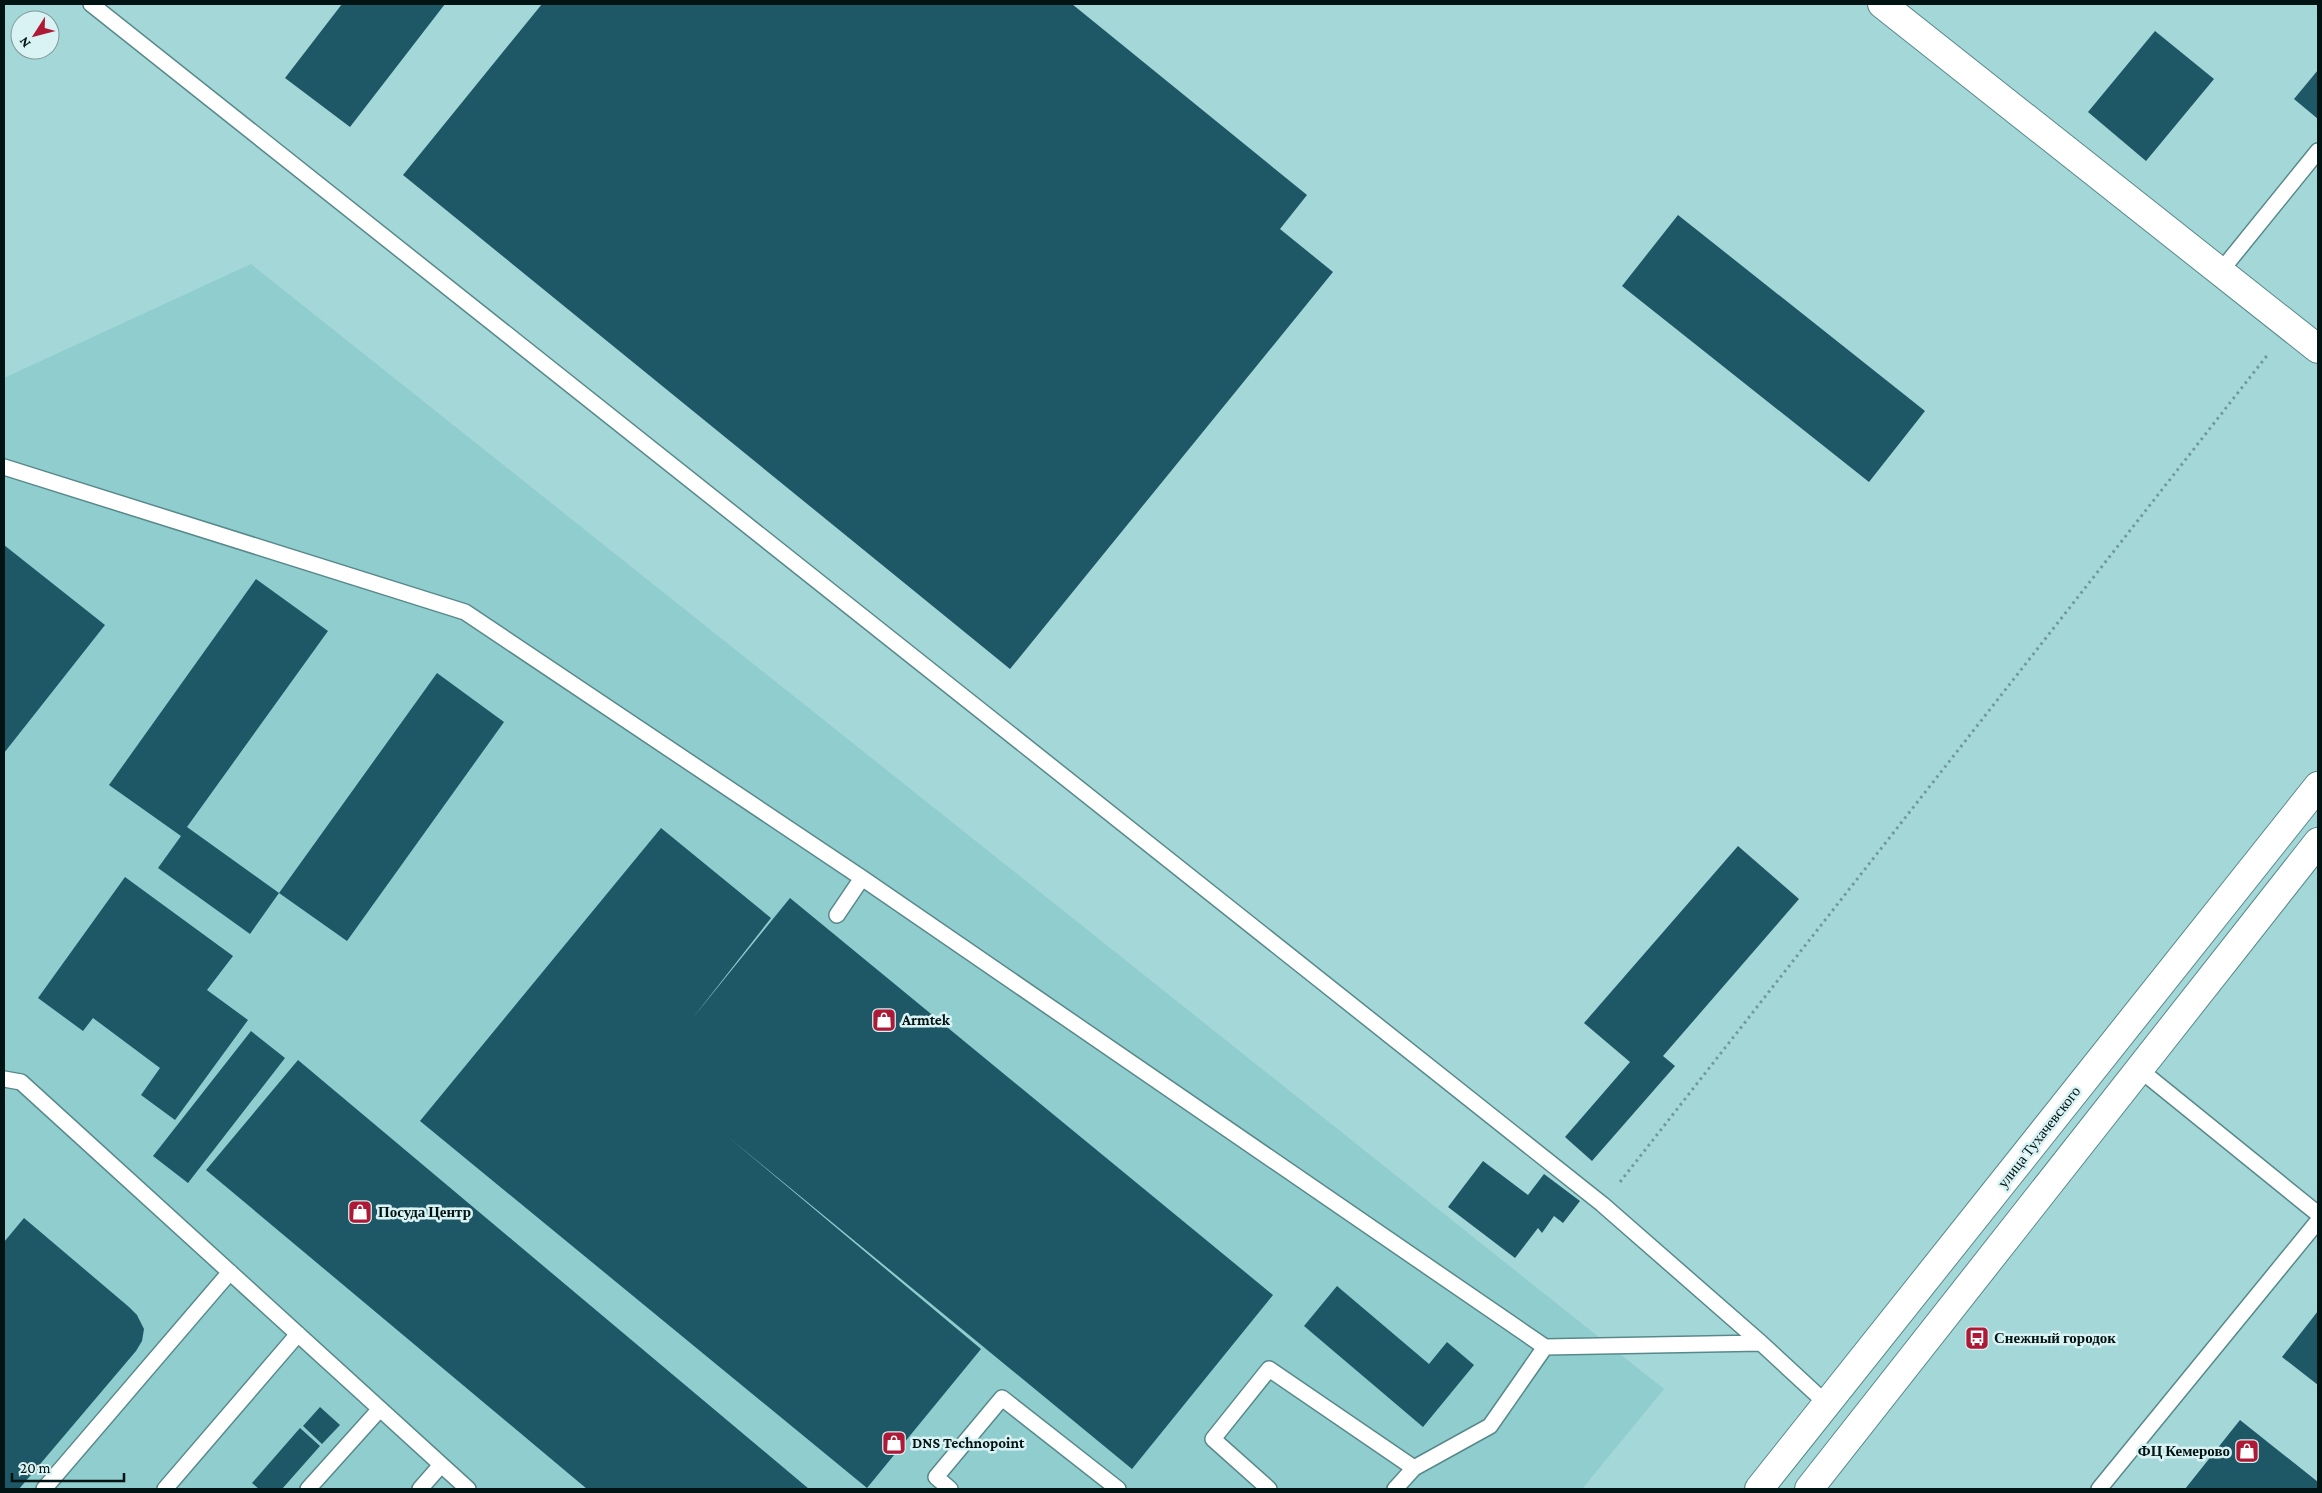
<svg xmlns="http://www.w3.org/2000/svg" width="2322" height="1493" font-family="'Crimson Pro',serif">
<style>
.built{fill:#8fcdcf}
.building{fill:#1e5766}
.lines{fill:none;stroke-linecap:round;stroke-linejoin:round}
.service-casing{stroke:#58898a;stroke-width:18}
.minor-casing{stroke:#58898a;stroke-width:30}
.primary-casing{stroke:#58898a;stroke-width:30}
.path{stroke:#71999a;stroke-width:3;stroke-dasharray:2.5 4;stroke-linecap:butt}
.service{stroke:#fff;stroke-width:15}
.minor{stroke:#fff;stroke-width:28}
.primary{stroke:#fff;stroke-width:28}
.labels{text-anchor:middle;stroke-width:5;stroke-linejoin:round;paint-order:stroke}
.poi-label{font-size:15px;font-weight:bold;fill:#011313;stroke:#d9f2f3;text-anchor:start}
.street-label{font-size:15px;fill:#011313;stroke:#d9f2f3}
</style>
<rect width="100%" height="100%" fill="#a4d7d8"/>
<path class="built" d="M251,264L1664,1389L1582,1489H4V378Z"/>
<path class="building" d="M342,4H445L350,127L285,78Z
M542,4H1072L1307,195L1280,229L1333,272L1010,669L403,175Z
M2155,31L2214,79L2146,161L2088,112Z
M2318,70V119L2294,99Z
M1678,215L1925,411L1869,482L1622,286Z
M4,545L105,625L4,753Z
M256,579L328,631L187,827L279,893L250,934L158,868L181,836L109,785Z
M437,673L504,722L347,941L279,893Z
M661,828L771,918L692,1019L790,898L1273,1295L1132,1469L727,1136L981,1349L867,1488L420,1121Z
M1738,846L1799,899L1663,1056L1675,1066L1592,1161L1565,1137L1630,1062L1584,1023Z
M125,877L233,956L207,990L248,1020L175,1120L141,1095L160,1068L93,1018L83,1031L38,998Z
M251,1031L285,1058L188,1183L153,1156Z
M298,1060L809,1489H587L206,1170Z
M1483,1161L1528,1195L1544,1174L1580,1201L1563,1223L1554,1216L1542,1233L1538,1228L1515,1258L1448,1207Z
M24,1218L129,1307L137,1315L144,1329L142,1341L136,1351L19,1489H4V1242Z
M1337,1286L1429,1364L1447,1342L1474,1365L1423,1427L1304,1326Z
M2318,1311V1385L2282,1357Z
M320,1407L340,1425L322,1444L303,1426Z
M2240,1420L2318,1482V1489H2185Z
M300,1428L320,1446L282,1489H259L252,1483Z"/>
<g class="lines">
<g class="service-casing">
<path id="service" d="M91,4L1602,1204L1761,1343L1827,1404
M2220,272L2318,151
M4,467L465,612L862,878L1545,1347L1761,1343
M837,915L862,878
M2139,1069L2318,1214
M4,1079L21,1082L468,1489
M44,1489L230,1272
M165,1489L298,1334
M308,1489L379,1410
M420,1489L441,1465
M950,1489L936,1477L1002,1398L1118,1489
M1269,1489L1213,1439L1269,1369L1414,1468
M1395,1489L1414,1468L1490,1426L1545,1347
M2099,1489L2318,1221"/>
</g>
<g class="minor-casing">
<path id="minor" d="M1882,4L2318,349"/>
</g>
<g class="primary-casing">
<path id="primary" d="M1759,1489L2318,786
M1809,1489L2318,842"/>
</g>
<path class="path" d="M1620,1182L2269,353"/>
<use href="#service" class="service"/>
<use href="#minor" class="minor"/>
<use href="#primary" class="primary"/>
</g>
<defs>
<g id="shop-square" transform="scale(1.25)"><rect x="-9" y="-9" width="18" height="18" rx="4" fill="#ae1936" stroke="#d9f2f3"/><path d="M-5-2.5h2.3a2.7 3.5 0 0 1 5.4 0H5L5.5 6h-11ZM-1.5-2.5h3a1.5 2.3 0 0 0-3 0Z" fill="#fff"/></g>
<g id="bus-square" transform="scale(1.25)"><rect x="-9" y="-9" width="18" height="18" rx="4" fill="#ae1936" stroke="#d9f2f3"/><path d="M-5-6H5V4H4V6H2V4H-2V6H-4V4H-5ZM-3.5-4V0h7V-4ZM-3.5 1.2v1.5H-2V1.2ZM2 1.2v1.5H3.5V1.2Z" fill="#fff"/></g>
</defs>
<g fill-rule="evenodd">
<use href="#shop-square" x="884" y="1020"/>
<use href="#shop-square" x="360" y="1212"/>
<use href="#bus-square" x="1977" y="1338"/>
<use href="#shop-square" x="894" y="1443"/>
<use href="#shop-square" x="2247" y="1451"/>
</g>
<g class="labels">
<g class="poi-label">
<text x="902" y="1025">Armtek</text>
<text x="378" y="1217">Посуда Центр</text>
<text x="1994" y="1343">Снежный городок</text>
<text x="912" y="1448">DNS Technopoint</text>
<text x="2230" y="1456" text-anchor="end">ФЦ Кемерово</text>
</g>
<g class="street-label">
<text transform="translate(2039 1137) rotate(-52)" y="5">улица Тухачевского</text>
</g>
</g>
<rect width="2322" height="1493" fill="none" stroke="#011313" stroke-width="10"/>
<g transform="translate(35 35) rotate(234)"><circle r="24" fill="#d9f2f3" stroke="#839999"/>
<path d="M0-4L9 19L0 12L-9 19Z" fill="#ae1936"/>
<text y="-8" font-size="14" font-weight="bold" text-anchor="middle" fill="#011313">N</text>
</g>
<path d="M12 1473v8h112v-8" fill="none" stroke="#011313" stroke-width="2.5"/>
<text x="20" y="1473" font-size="15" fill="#011313" stroke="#d9f2f3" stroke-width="4" paint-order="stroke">20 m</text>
</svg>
